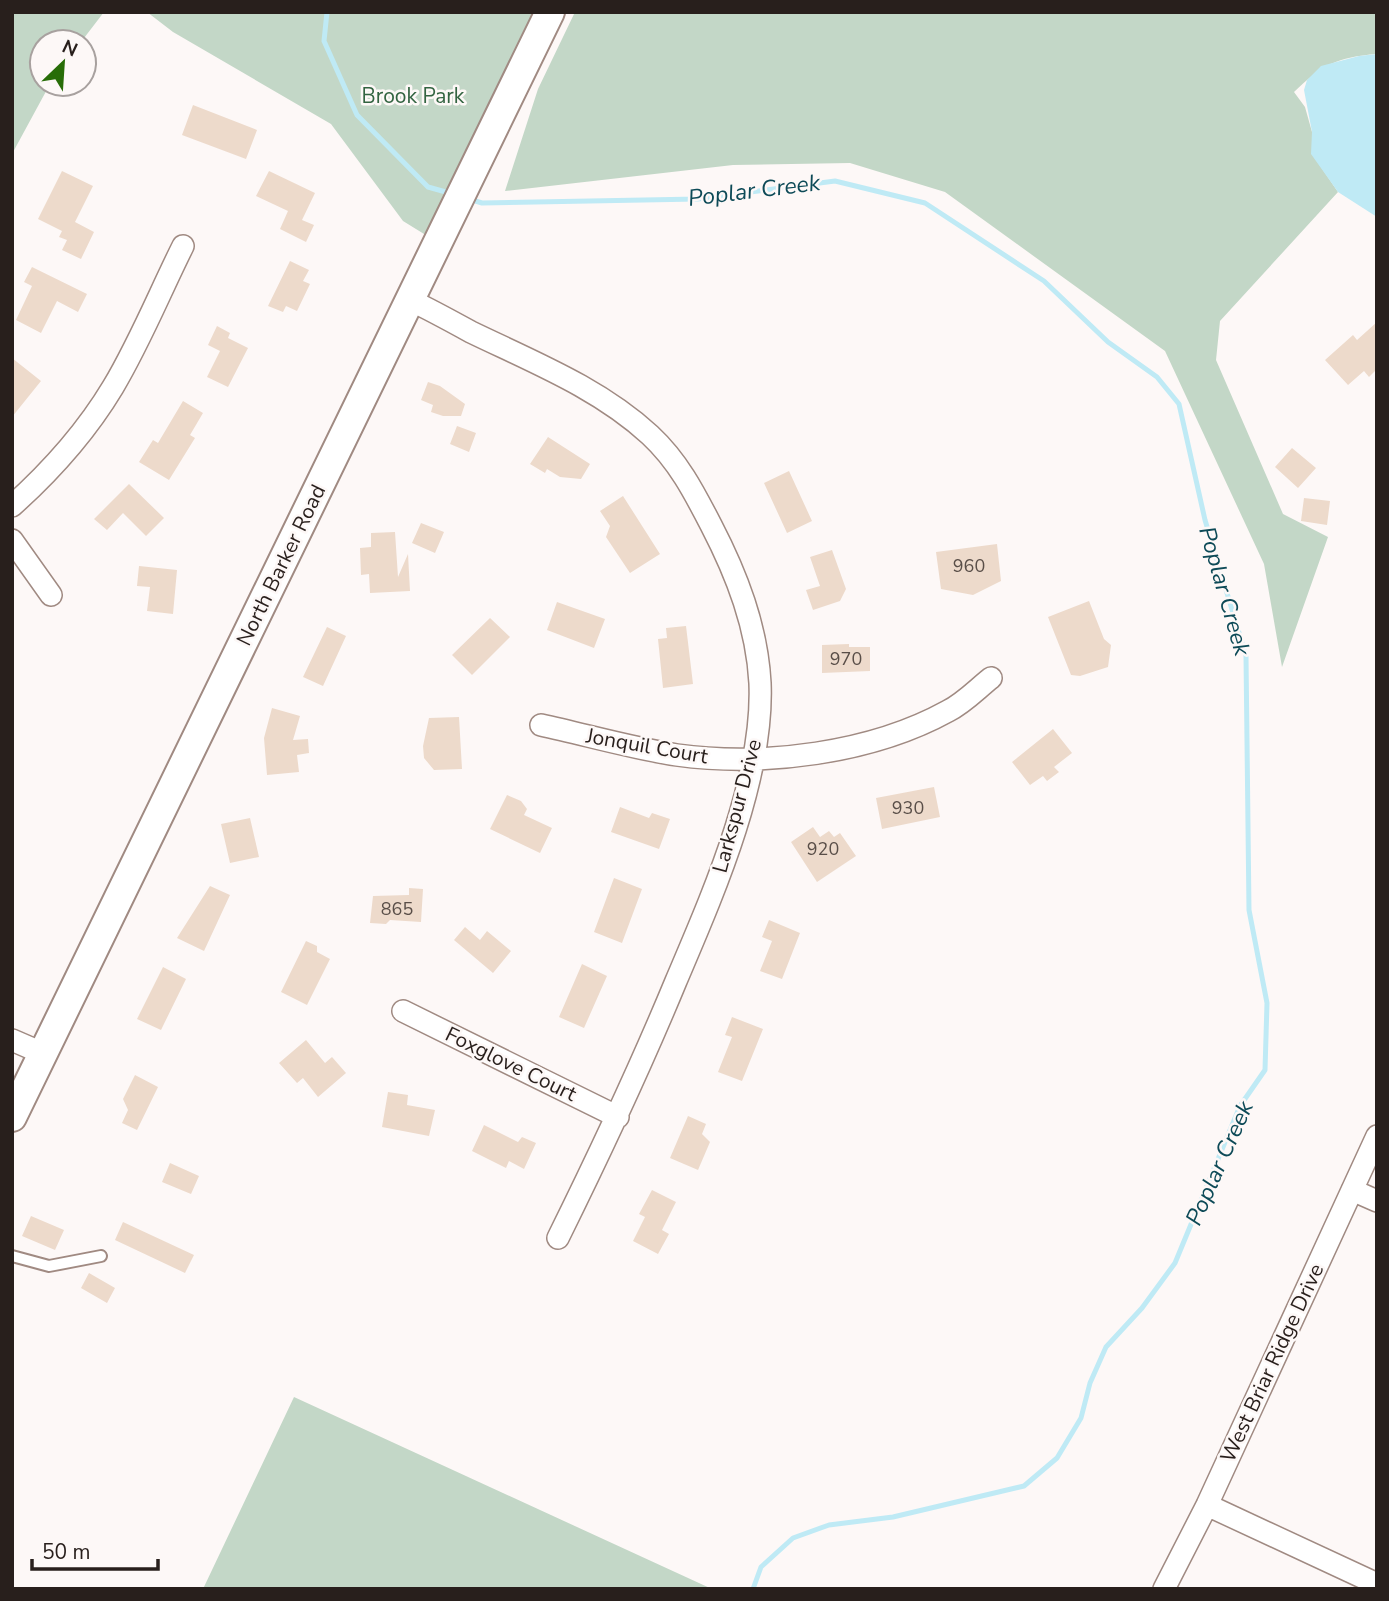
<svg xmlns="http://www.w3.org/2000/svg" width="1389" height="1601" font-family="'Nunito Sans',sans-serif">
<style>
.green{fill:#c3d7c7}
.water{fill:#bfeaf5}
.lines{fill:none;stroke-linecap:round;stroke-linejoin:round}
.stream{stroke:#bfeaf5;stroke-width:5}
.building{fill:#eddacb}
.lane-casing{stroke:#a08a82;stroke-width:14}
.street-casing{stroke:#a08a82;stroke-width:24}
.secondary-casing{stroke:#a08a82;stroke-width:32}
.lane{stroke:#fff;stroke-width:10}
.street{stroke:#fff;stroke-width:21}
.secondary{stroke:#fff;stroke-width:28}
.labels{text-anchor:middle;stroke-width:5;stroke-linejoin:round;paint-order:stroke}
.number-label{font-size:18px;fill:#594e48}
.park-label{font-size:21px;fill:#336441;stroke:#fdf8f7}
.street-label{font-size:21px;fill:#281f1c;stroke:#fdf8f7}
.water-label{font-size:23px;font-style:italic;fill:#0d4a57;stroke:#fdf8f7}
</style>
<rect width="100%" height="100%" fill="#fdf8f7"/>
<path class="green" d="M12,12H104L81,42H42V84H50L12,154Z
M147,12H550L437,242L403,221L331,124L173,32Z
M575,12H1377V54C1337,57 1322,65 1294,92L1305,107L1312,132V154L1338,192L1220,321L1216,360L1283,514L1328,537L1282,667L1264,564L1165,351L945,192L850,163L733,165L505,191L538,89Z
M294,1397L712,1589H203Z"/>
<path class="water" d="M1377,54V217L1338,192L1311,154L1312,132L1304,90L1307,80L1321,66L1359,56Z"/>
<g class="lines">
<path class="stream" d="M327,12L324,41L357,115L428,187L453,194
M469,199L482,203L698,199L835,181L925,203L1044,281L1108,342L1157,377L1179,404L1205,520L1246,656L1249,910L1267,1003L1265,1070L1240,1106L1175,1263L1142,1308L1106,1347L1090,1383L1081,1418L1057,1458L1024,1486L893,1517L829,1525L793,1538L761,1567L753,1589"/>
</g>
<path class="building" d="M193,105L257,130L246,159L182,135Z
M62,171L93,186L75,222L94,232L81,259L62,250L67,240L59,237L62,231L38,219Z
M269,171L315,193L302,220L314,225L306,242L280,229L288,211L256,196Z
M290,261L309,270L303,281L310,284L297,311L286,306L283,312L268,306Z
M32,267L87,294L78,312L57,301L41,333L16,320L32,286L24,282Z
M1377,322V369L1369,377L1364,371L1348,385L1325,360L1353,335L1357,340Z
M217,326L230,333L228,338L248,348L228,387L207,377L220,351L208,345Z
M12,358L41,381L12,417Z
M428,382L440,386L465,404L461,416H443L431,412L433,405L421,400Z
M183,401L203,413L190,435L195,438L169,480L139,462L153,440L158,443Z
M457,426L476,433L469,452L450,444Z
M548,437L590,464L581,479L560,477L547,469L545,473L530,464Z
M1292,448L1316,468L1298,488L1275,467Z
M789,471L812,521L787,533L764,483Z
M129,484L164,518L146,536L123,513L107,530L94,519Z
M623,496L660,554L630,573L606,537L610,526L600,511Z
M1304,498L1330,501L1327,525L1301,521Z
M421,523L444,532L435,553L412,543Z
M395,532L398,577L408,554L410,591L370,593L369,574L361,575L360,548L371,547V533Z
M997,544L1001,581L973,595L941,589L936,552Z
M832,550L846,589L840,601L813,610L806,590L820,586L810,557Z
M139,566L177,570L173,614L147,611L150,587L137,586Z
M1089,601L1104,639L1111,645L1108,667L1080,676L1071,675L1048,617Z
M557,602L605,619L594,648L547,630Z
M490,618L510,637L472,675L452,655Z
M686,626L693,684L663,688L658,639L667,638L666,628Z
M327,627L346,636L323,686L303,677Z
M849,644V647H870V671L822,673V645Z
M272,708L300,716L293,740L308,739L309,753L297,755L299,772L267,775L264,738Z
M459,717L462,769L434,770L424,758L423,746L429,718Z
M1053,729L1072,753L1054,767L1059,772L1047,781L1043,776L1030,785L1012,762Z
M934,787L940,817L882,829L876,798Z
M507,795L521,801L527,809L524,815L552,828L540,853L490,829Z
M620,807L649,818L652,813L670,819L659,849L611,832Z
M250,818L259,857L230,863L221,824Z
M813,827L820,837L829,831L834,837L840,833L856,856L817,882L791,842Z
M614,878L642,889L622,943L594,932Z
M210,886L230,895L204,951L177,938Z
M409,888L423,889L421,922L390,920L386,924L370,923L373,896L409,895Z
M769,920L800,933L782,979L760,971L772,941L762,937Z
M465,927L480,940L487,931L511,951L493,973L454,940Z
M306,941L317,946V952L330,959L307,1005L281,992Z
M582,964L607,976L584,1028L559,1017Z
M163,967L186,979L161,1030L137,1019Z
M732,1017L763,1029L742,1081L718,1072L732,1037L725,1035Z
M306,1040L325,1063L332,1057L346,1073L318,1097L303,1078L297,1083L279,1063Z
M135,1075L158,1087L137,1130L122,1123L128,1110L123,1099Z
M388,1092L408,1095L407,1105L435,1110L429,1136L382,1127Z
M688,1116L706,1124L702,1134L710,1142L698,1170L670,1158Z
M484,1125L518,1142L522,1137L536,1143L524,1169L509,1161L506,1168L472,1151Z
M170,1163L199,1176L191,1194L162,1182Z
M652,1190L676,1202L662,1230L669,1234L658,1254L633,1241L645,1217L639,1214Z
M31,1216L64,1230L55,1250L22,1236Z
M123,1222L194,1255L185,1273L115,1240Z
M89,1273L115,1288L107,1303L81,1288Z"/>
<g class="lines">
<g class="lane-casing">
<path id="lane" d="M12,1256L49,1266L101,1256"/>
</g>
<g class="street-casing">
<path id="street" d="M410,300C431,310 451,321 471,332C533,362 599,388 650,435C678,461 694,492 711,525C737,575 757,627 760,683C764,779 713,894 676,981C640,1068 600,1153 558,1238
M12,506C51,471 86,432 113,387C140,342 160,292 183,246
M12,540L51,595
M541,725C587,735 631,748 677,755C764,767 872,753 948,711C964,703 977,689 991,678
M403,1011L618,1117
M12,1040L42,1053
M1352,1190L1377,1201
M1207,1505L1377,1584
M1164,1589L1207,1505L1377,1136"/>
</g>
<g class="secondary-casing">
<path id="secondary" d="M12,1117L550,12"/>
</g>
<use href="#lane" class="lane"/>
<use href="#street" class="street"/>
<use href="#secondary" class="secondary"/>
</g>
<g class="labels">
<g class="number-label">
<text x="969" y="572">960</text>
<text x="846" y="665">970</text>
<text x="908" y="814">930</text>
<text x="823" y="855">920</text>
<text x="397" y="915">865</text>
</g>
<g class="park-label">
<text x="413" y="103">Brook Park</text>
</g>
<g class="street-label">
<text transform="translate(281 565) rotate(-64)" y="7">North Barker Road</text>
<text transform="translate(647 746) rotate(10)" y="7">Jonquil Court</text>
<text transform="translate(737 806) rotate(-75)" y="7">Larkspur Drive</text>
<text transform="translate(511 1064) rotate(26)" y="7">Foxglove Court</text>
<text transform="translate(1272 1363) rotate(-65)" y="7">West Briar Ridge Drive</text>
</g>
<g class="water-label">
<text transform="translate(754 190) rotate(-7)" y="8">Poplar Creek</text>
<text transform="translate(1225 591) rotate(74)" y="8">Poplar Creek</text>
<text transform="translate(1219 1163) rotate(-66)" y="8">Poplar Creek</text>
</g>
</g>
<rect width="1389" height="1601" fill="none" stroke="#281f1c" stroke-width="28"/>
<g transform="translate(63 63) rotate(25)"><circle r="33" fill="#fdf8f7" stroke="#a8a19f" stroke-width="2"/>
<path d="M0-5L12 26L0 18L-12 26Z" fill="#286d08"/>
<text y="-10" font-size="19" font-weight="bold" text-anchor="middle" fill="#281f1c">N</text>
</g>
<path d="M32 1559v10h126v-10" fill="none" stroke="#281f1c" stroke-width="3.5"/>
<text x="42" y="1559" font-size="21" fill="#281f1c" stroke="#fdf8f7" stroke-width="5" paint-order="stroke">50 m</text>
</svg>
